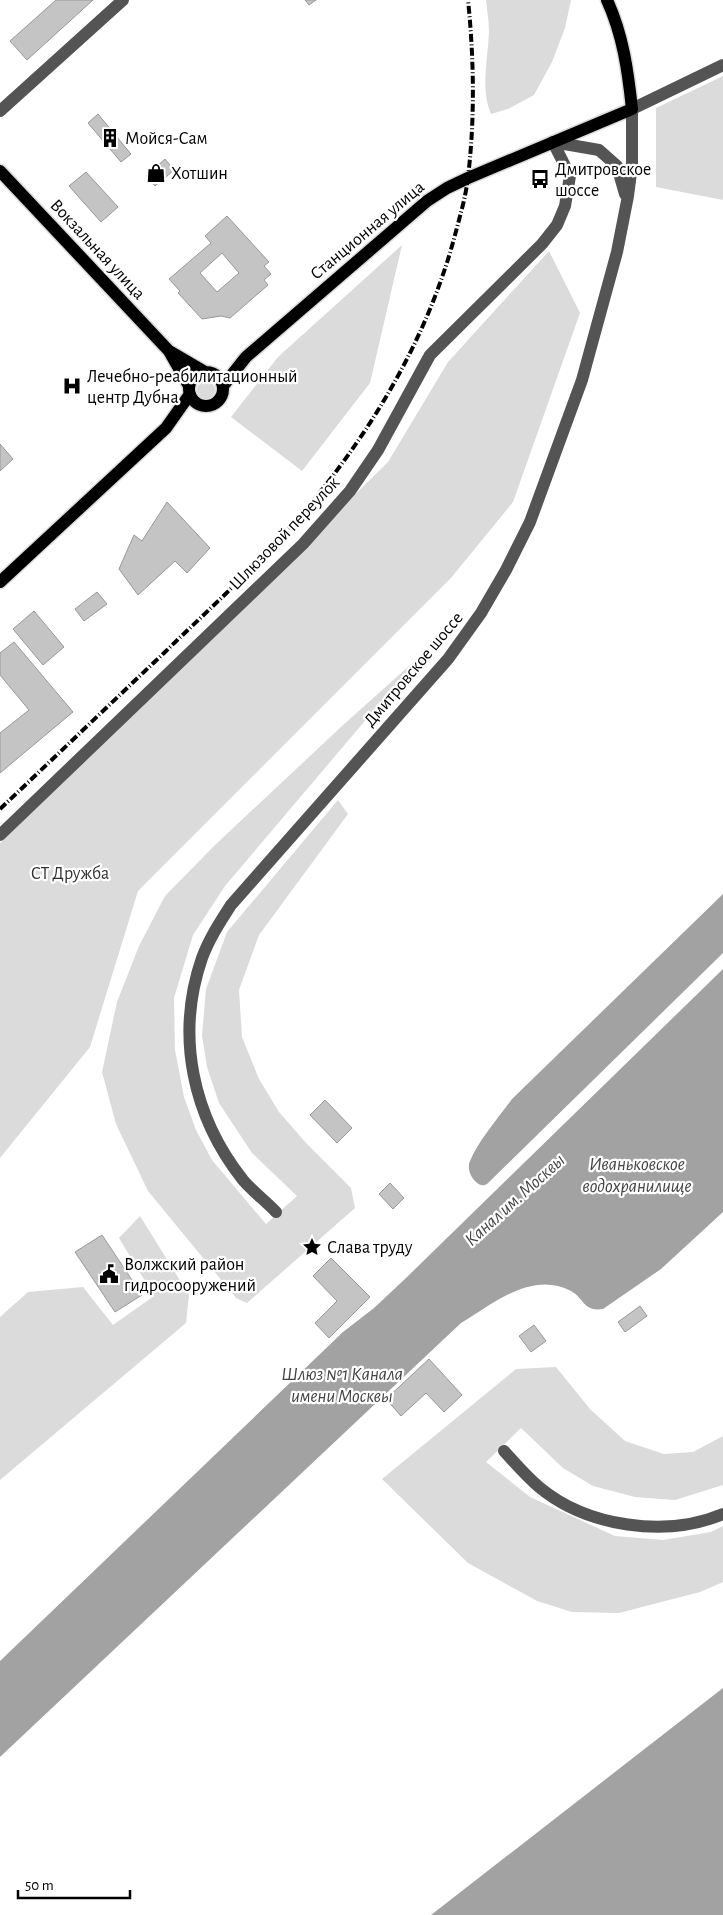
<svg xmlns="http://www.w3.org/2000/svg" width="723" height="1915" font-family="'Alegreya Sans',sans-serif">
<style>
.green{fill:#dbdbdb}
.water{fill:#a2a2a2}
.building{fill:#c4c4c4;stroke:#989898;fill-rule:evenodd}
.lines{fill:none;stroke-linecap:round;stroke-linejoin:round}
.major-casing{stroke:#dbdbdb;stroke-width:15}
.minor{stroke:#545454;stroke-width:12}
.major{stroke:#000;stroke-width:12}
.rail{stroke:#000;stroke-width:4;stroke-dasharray:8 2.5 1 2.5;stroke-linecap:butt}
.labels{text-anchor:middle;stroke-width:4.5;stroke-linejoin:round;paint-order:stroke}
.poi-label{font-size:18px;fill:#000;stroke:#fff;text-anchor:start}
.street-label{font-size:18px;fill:#000;stroke:#fff}
.park-label{font-size:18px;fill:#323232;stroke:#fff}
.water-label{font-size:19px;font-style:italic;fill:#434343;stroke:#fff}
</style>
<rect width="100%" height="100%" fill="#fff"/>
<path class="green" d="M486,0H571L565,28L552,62L534,95L508,109L491,114C480,87 488,60 489,32C489,21 487,10 486,0Z
M723,76V200L656,187V108Z
M402,245L370,383L302,471L231,417L278,357Z
M549,251L580,313L513,502L451,578L138,891L90,1047L0,1158V843L388,462L448,362Z
M197 390a9 9 0 1 1 18 0a9 9 0 1 1-18 0Z
M419,657L225,886L193,935L174,998L175,1050L184,1097L196,1130L212,1160L266,1224L297,1196L252,1153L219,1103L207,1067L202,1036L206,989L227,932L338,800L348,814L259,935L239,990L242,1037L259,1079L279,1112L307,1144L351,1188L355,1208L247,1303L236,1298L148,1191L116,1124L102,1072L117,1002L139,946L165,896L215,845L342,726Z
M140,1216L189,1295L186,1323L0,1480V1317L28,1292L83,1287L113,1325L154,1296L119,1238Z
M556,1367L590,1409L625,1441L664,1454L693,1452L723,1436V1485L675,1500L635,1497L593,1486L563,1468L521,1428L486,1462L530,1497L615,1536L663,1540L711,1532L723,1526V1582L700,1592L619,1613L572,1612L537,1601L468,1563L382,1479L516,1369Z"/>
<path class="water" d="M723,894V953L487,1184C481,1187 478,1184 474,1180C470,1175 467,1167 470,1161C478,1141 499,1117 512,1099Z
M723,969V1212L661,1269L603,1309C583,1312 585,1299 571,1291C532,1270 493,1304 461,1323L0,1757V1661L343,1332L374,1308L406,1278Z
M723,1688V1915H431Z"/>
<path class="building" d="M56,0H93L27,60L10,41Z
M305,0H316L309,5Z
M98,114L131,154L121,162L88,123Z
M165,159L174,170L155,186L146,176Z
M86,172L118,207L101,222L69,186Z
M227,216L269,262L264,266L271,274L264,280L268,285L230,318L221,316L202,319L178,293L180,291L169,279L211,243L205,236ZM222,253L239,273L217,292L200,273Z
M0,444L13,459L0,471Z
M167,502L210,548L187,573L175,561L138,595L119,569L134,535L142,541Z
M97,592L107,604L84,621L75,609Z
M34,611L64,647L43,665L13,629Z
M14,642L73,712L0,773V733L29,710L0,675V653Z
M325,1100L352,1128L337,1143L310,1115Z
M390,1183L404,1198L393,1209L379,1194Z
M102,1235L142,1295L115,1312L75,1252Z
M331,1258L370,1297L329,1338L315,1323L337,1301L313,1276Z
M640,1306L647,1316L625,1332L618,1322Z
M534,1325L546,1341L531,1352L519,1336Z
M429,1359L462,1395L444,1412L426,1393L401,1416L386,1399Z"/>
<g class="lines">
<g class="major-casing">
<path id="major" d="M0,171L169,351L189,386
M169,351L205,372
M189 389a17 17 0 1 1 34 0a17 17 0 1 1-34 0Z
M223,386L246,357L427,201L447,188L468,178L632,109C628,71 623,35 607,0
M0,582L166,428L190,394"/>
</g>
<path class="minor" d="M0,111L123,0
M553,142L599,150L617,166L625,194
M0,835L303,544L350,491L378,450L430,355L542,244L557,225L565,206L570,176L553,142
M276,1212C266,1201 253,1192 243,1180C193,1117 175,1036 202,958C209,939 220,922 231,905L448,659L481,613L506,570L530,522L582,380L617,252L628,196L632,165V109L723,65
M504,1451C515,1463 526,1476 539,1487C587,1527 666,1538 723,1514"/>
<use href="#major" class="major"/>
<path class="rail" d="M0,809C55,757 109,705 164,653C208,610 255,568 296,521C368,438 427,341 455,235C460,216 466,196 468,177C475,119 474,58 468,0"/>
</g>
<defs>
<g id="building-bare" transform="scale(1.5)"><path d="M-4-6H4V6H1V3H-1V6H-4ZM-2.5-4.3h1.7v1.8h-1.7ZM.8-4.3h1.7v1.8H.8ZM-2.5-1h1.7V.8h-1.7ZM.8-1h1.7V.8H.8Z" fill="#000" stroke="#fff" stroke-width="2.5" paint-order="stroke"/></g>
<g id="shop-bare" transform="scale(1.5)"><path d="M-5-2.5h2.3a2.7 3.5 0 0 1 5.4 0H5L5.5 6h-11ZM-1.5-2.5h3a1.5 2.3 0 0 0-3 0Z" fill="#000" stroke="#fff" stroke-width="2.5" paint-order="stroke"/></g>
<g id="bus-bare" transform="scale(1.5)"><path d="M-5-6H5V4H4V6H2V4H-2V6H-4V4H-5ZM-3.5-4V0h7V-4ZM-3.5 1.2v1.5H-2V1.2ZM2 1.2v1.5H3.5V1.2Z" fill="#000" stroke="#fff" stroke-width="2.5" paint-order="stroke"/></g>
<g id="hospital-bare" transform="scale(1.5)"><path d="M-5-5h3v3.5h4V-5h3V5h-3V1.5h-4V5h-3Z" fill="#000" stroke="#fff" stroke-width="2.5" paint-order="stroke"/></g>
<g id="sight-bare" transform="scale(1.5)"><path d="M0-6L1.8-2.2L6-1.7L2.9 1.2L3.7 5.4L0 3.3L-3.7 5.4L-2.9 1.2L-6-1.7L-1.8-2.2Z" fill="#000" stroke="#fff" stroke-width="2.5" paint-order="stroke"/></g>
<g id="civic-bare" transform="scale(1.5)"><path d="M-.6-6.5H3V-4.5H.6V-3L4-1V1h2V6H-6V1h2V-1L-.6-3ZM-1.2 2.5V6h2.4V2.5Z" fill="#000" stroke="#fff" stroke-width="2.5" paint-order="stroke"/></g>
</defs>
<g fill-rule="evenodd">
<use href="#building-bare" x="110" y="138"/>
<use href="#shop-bare" x="156" y="173"/>
<use href="#bus-bare" x="540" y="179"/>
<use href="#hospital-bare" x="72" y="386"/>
<use href="#sight-bare" x="312" y="1247"/>
<use href="#civic-bare" x="109" y="1274"/>
</g>
<g class="labels">
<g class="poi-label">
<text x="125" y="144">Мойся-Сам</text>
<text x="555" y="175">Дмитровское<tspan x="555" dy="21">шоссе</tspan></text>
<text x="171" y="179">Хотшин</text>
<text x="87" y="382">Лечебно-реабилитационный<tspan x="87" dy="21">центр Дубна</tspan></text>
<text x="327" y="1253">Слава труду</text>
<text x="124" y="1270">Волжский район<tspan x="124" dy="21">гидросооружений</tspan></text>
</g>
<g class="street-label">
<text transform="translate(367 230) rotate(-40)" y="6">Станционная улица</text>
<text transform="translate(98 249) rotate(47)" y="6">Вокзальная улица</text>
<text transform="translate(284 533) rotate(-46)" y="6">Шлюзовой переулок</text>
<text transform="translate(413 669) rotate(-50)" y="6">Дмитровское шоссе</text>
</g>
<g class="park-label">
<text x="70" y="879">СТ Дружба</text>
</g>
<g class="water-label">
<text x="637" y="1170">Иваньковское<tspan x="637" dy="22">водохранилище</tspan></text>
<text transform="translate(514 1199) rotate(-42)" y="7">Канал им. Москвы</text>
<text x="342" y="1380">Шлюз №1 Канала<tspan x="342" dy="22">имени Москвы</tspan></text>
</g>
</g>
<path d="M18 1890v8h112v-8" fill="none" stroke="#000000" stroke-width="2.5"/>
<text x="25" y="1890" font-size="15" fill="#000000" stroke="#ffffff" stroke-width="4" paint-order="stroke">50 m</text>
</svg>
